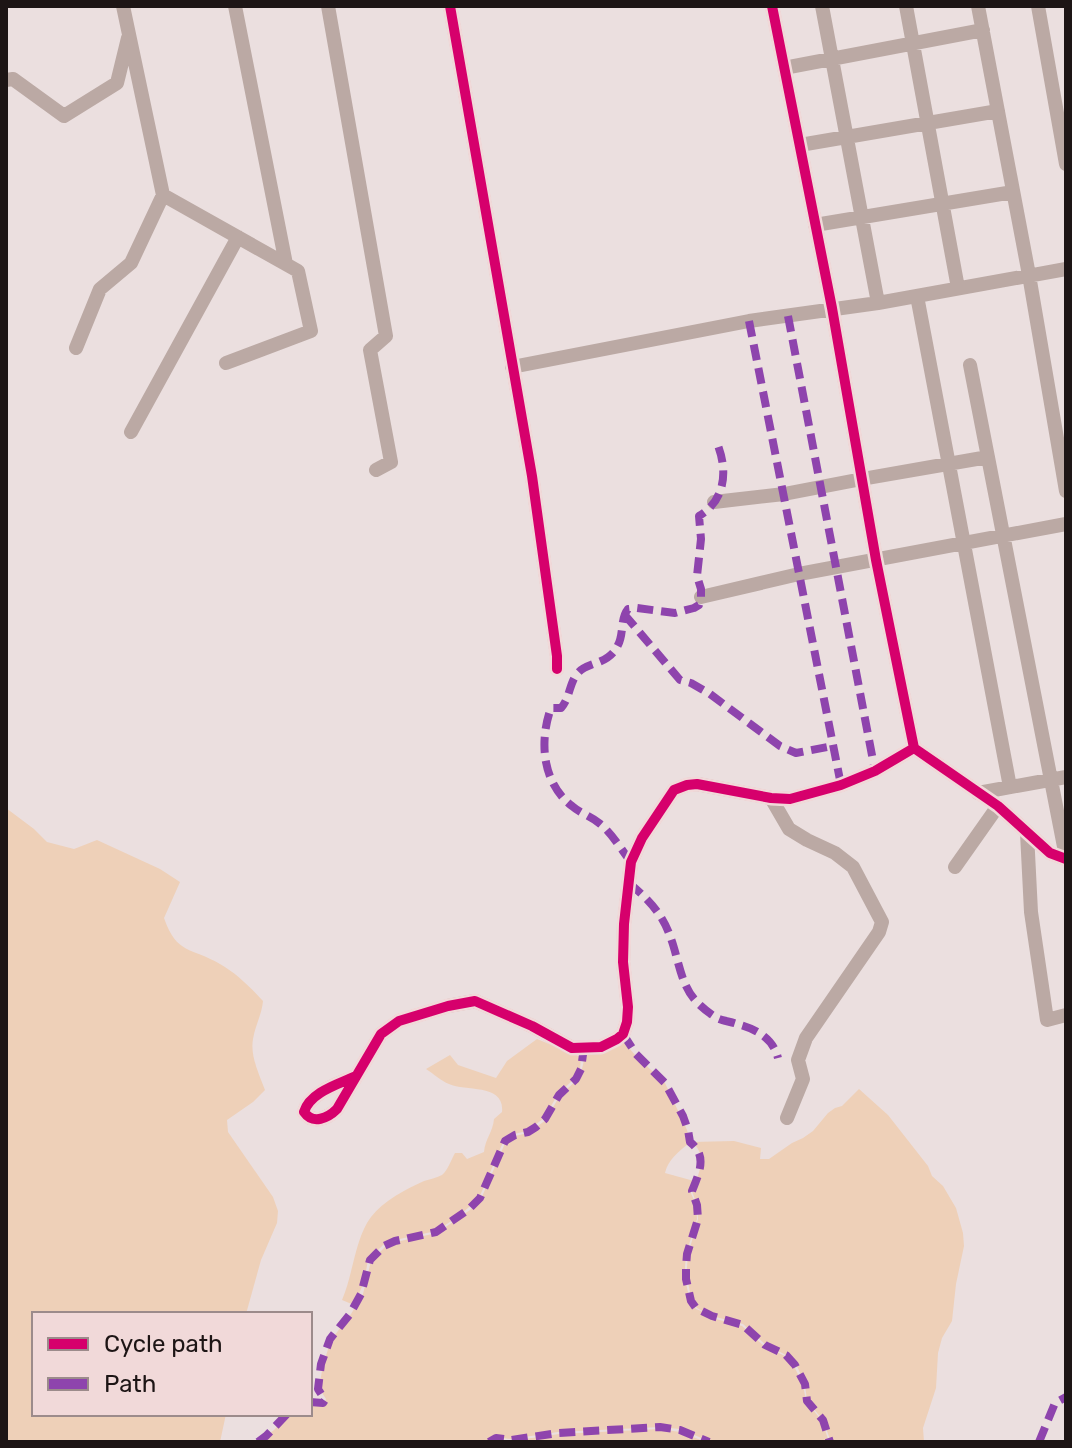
<svg xmlns="http://www.w3.org/2000/svg" width="1072" height="1448" font-family="Rubik,sans-serif">
<style>
.green{fill:#eed0b8}
.lines{fill:none;stroke-linecap:round;stroke-linejoin:round}
.minor{stroke:#bba9a4;stroke-width:14}
.quiet{stroke:#8e44ad;stroke-width:8;stroke-dasharray:16 8;stroke-linecap:butt}
.cycleway-casing{stroke:#f1d9d9;stroke-width:15}
.cycleway{stroke:#d6006c;stroke-width:10}
</style>
<rect width="100%" height="100%" fill="#ebdfdf"/>
<path class="green" d="M6,808L34,829L47,842L74,849L97,840L160,869L180,882L164,918C177,955 191,947 220,964C236,973 250,987 263,1001C262,1014 255,1026 253,1039C250,1056 259,1074 265,1090L253,1102L227,1120L228,1132L273,1197L278,1211L277,1223L261,1260L246,1314H34V1414H226L220,1442H6Z
M537,1039L581,1057L580,1069L575,1078L558,1094L544,1118L527,1131L514,1134L504,1140L479,1198L459,1216L436,1231L395,1240L383,1245L368,1260L364,1282L354,1305L342,1300C353,1275 355,1238 371,1217C383,1201 406,1189 424,1181C430,1179 436,1178 442,1175C448,1170 451,1160 455,1153H462L467,1159L484,1152C485,1139 493,1132 494,1119L502,1112C505,1083 466,1092 449,1084C441,1081 434,1074 426,1069L450,1055L458,1065L496,1078L507,1061Z
M624,1042L635,1055L665,1083L687,1130L690,1142C679,1152 668,1159 665,1173L694,1181L690,1191L696,1205L697,1219L686,1254L685,1267V1279L690,1301L696,1309L706,1313L712,1318L742,1326L764,1346L785,1356L794,1366L803,1385L806,1401L822,1421L829,1442H711L680,1429L660,1427L558,1432L511,1439L495,1437L487,1442H260L274,1430L289,1414H310V1403L324,1404L326,1399L319,1388L323,1365L331,1340L351,1314L363,1294L371,1261L385,1247L396,1242L437,1233L470,1210L481,1199L506,1141L515,1136L528,1133L546,1120L560,1095L577,1080L582,1069L586,1051Z
M859,1089L888,1115L928,1166L932,1176L943,1186L956,1208L963,1233L964,1246L956,1284L952,1321L942,1338L938,1353L936,1388L923,1428L924,1442H831L823,1420L807,1401L805,1384L796,1364L786,1355L766,1345L743,1324L712,1316L697,1308L692,1301L687,1278V1267L688,1255L698,1219L697,1205L692,1191C699,1174 708,1155 692,1142L734,1141L761,1148L760,1159H769L792,1143L803,1138L813,1131L828,1113L835,1108L842,1106Z
M660,1429L680,1432L706,1442H492L496,1440L511,1441L559,1434Z"/>
<g class="lines">
<path class="minor" d="M123,6L163,195L298,271L311,331L226,363
M235,6L286,264
M328,6L386,336L370,350L391,462L376,470
M450,6L532,476L557,656V669
M772,6L832,308L876,560L914,748L998,806L1050,853L1066,859
M822,6L878,303
M906,6L958,288
M978,6L1029,275L1066,491
M1038,6L1066,164
M784,68L983,30
M6,80L13,79L64,116L117,83L128,38
M800,145L998,111
M815,225L1013,192
M917,296L1010,787
M76,348L100,289L131,263L163,195
M970,365L1066,857
M512,367L749,321L878,303L1066,269
M131,432L238,237
M714,502L784,494L862,479L988,457
M701,597L799,574L1066,524
M978,793L1066,777
M771,798L789,829L807,840L835,853L853,867L882,922L879,932L806,1038L798,1060L803,1079L787,1118
M1027,833L1031,912L1047,1020L1066,1015
M955,867L998,806
M356,1076C339,1084 310,1092 304,1112C313,1125 328,1118 337,1109L381,1034L399,1021L448,1006L475,1001L532,1026L572,1048L601,1047L617,1039L623,1034L627,1022L628,1007L623,962L624,924L631,862L642,838L674,790L687,785L697,784L771,798L790,799L841,785L875,771L914,748"/>
<path class="quiet" d="M788,316L875,771
M749,321L841,785
M624,614L680,680L691,683L710,694L780,746L796,753L833,746
M631,862C621,849 611,832 599,823C590,816 580,813 572,806C542,783 539,741 551,708H561C570,698 569,684 577,674C587,661 608,666 618,645C624,634 620,619 628,609L637,608L675,613L694,608L699,605L701,597V589L697,576L701,539L699,516C726,500 728,470 717,443
M629,883C647,898 662,913 670,936C678,956 680,983 695,1000C700,1006 711,1015 719,1019C724,1021 732,1022 737,1024C756,1029 773,1038 778,1058
M623,1034L636,1054L665,1083L683,1116L688,1130L690,1142C708,1156 699,1173 692,1191L697,1205L698,1219L687,1254L686,1267V1279L691,1301L696,1308L712,1316L743,1325L765,1345L786,1355L795,1365L805,1384L807,1401L823,1420L830,1442
M310,1402L323,1403L325,1400L318,1389L321,1364L330,1339L350,1314L361,1294L370,1260L384,1246L395,1241L436,1232L469,1209L480,1198L505,1141L515,1135L528,1132L536,1127L545,1119L559,1095L576,1079L581,1069L584,1047
M258,1442L266,1436L287,1414
M489,1442L496,1438L511,1440L558,1433L660,1427L680,1430L709,1442
M1039,1442L1055,1403L1066,1397"/>
<g class="cycleway-casing">
<path id="cycleway" d="M450,6L532,476L557,656V669
M772,6L832,308L876,560L914,748L998,806L1050,853L1066,859
M356,1076C339,1084 310,1092 304,1112C313,1125 328,1118 337,1109L381,1034L399,1021L448,1006L475,1001L532,1026L572,1048L601,1047L617,1039L623,1034L627,1022L628,1007L623,962L624,924L631,862L642,838L674,790L687,785L697,784L771,798L790,799L841,785L875,771L914,748"/>
</g>
<use href="#cycleway" class="cycleway"/>
</g>
<rect width="1072" height="1448" fill="none" stroke="#1d1515" stroke-width="16"/>
<rect x="32" y="1312" width="280" height="104" fill="#f1d9d9" stroke="#9c8b8b" stroke-width="2"/>
<rect x="48" y="1338" width="40" height="12" fill="#d6006c" stroke="#9c8b8b" stroke-width="2"/>
<text x="104" y="1352" font-size="24" fill="#1d1515">Cycle path</text>
<rect x="48" y="1378" width="40" height="12" fill="#8e44ad" stroke="#9c8b8b" stroke-width="2"/>
<text x="104" y="1392" font-size="24" fill="#1d1515">Path</text>
</svg>
